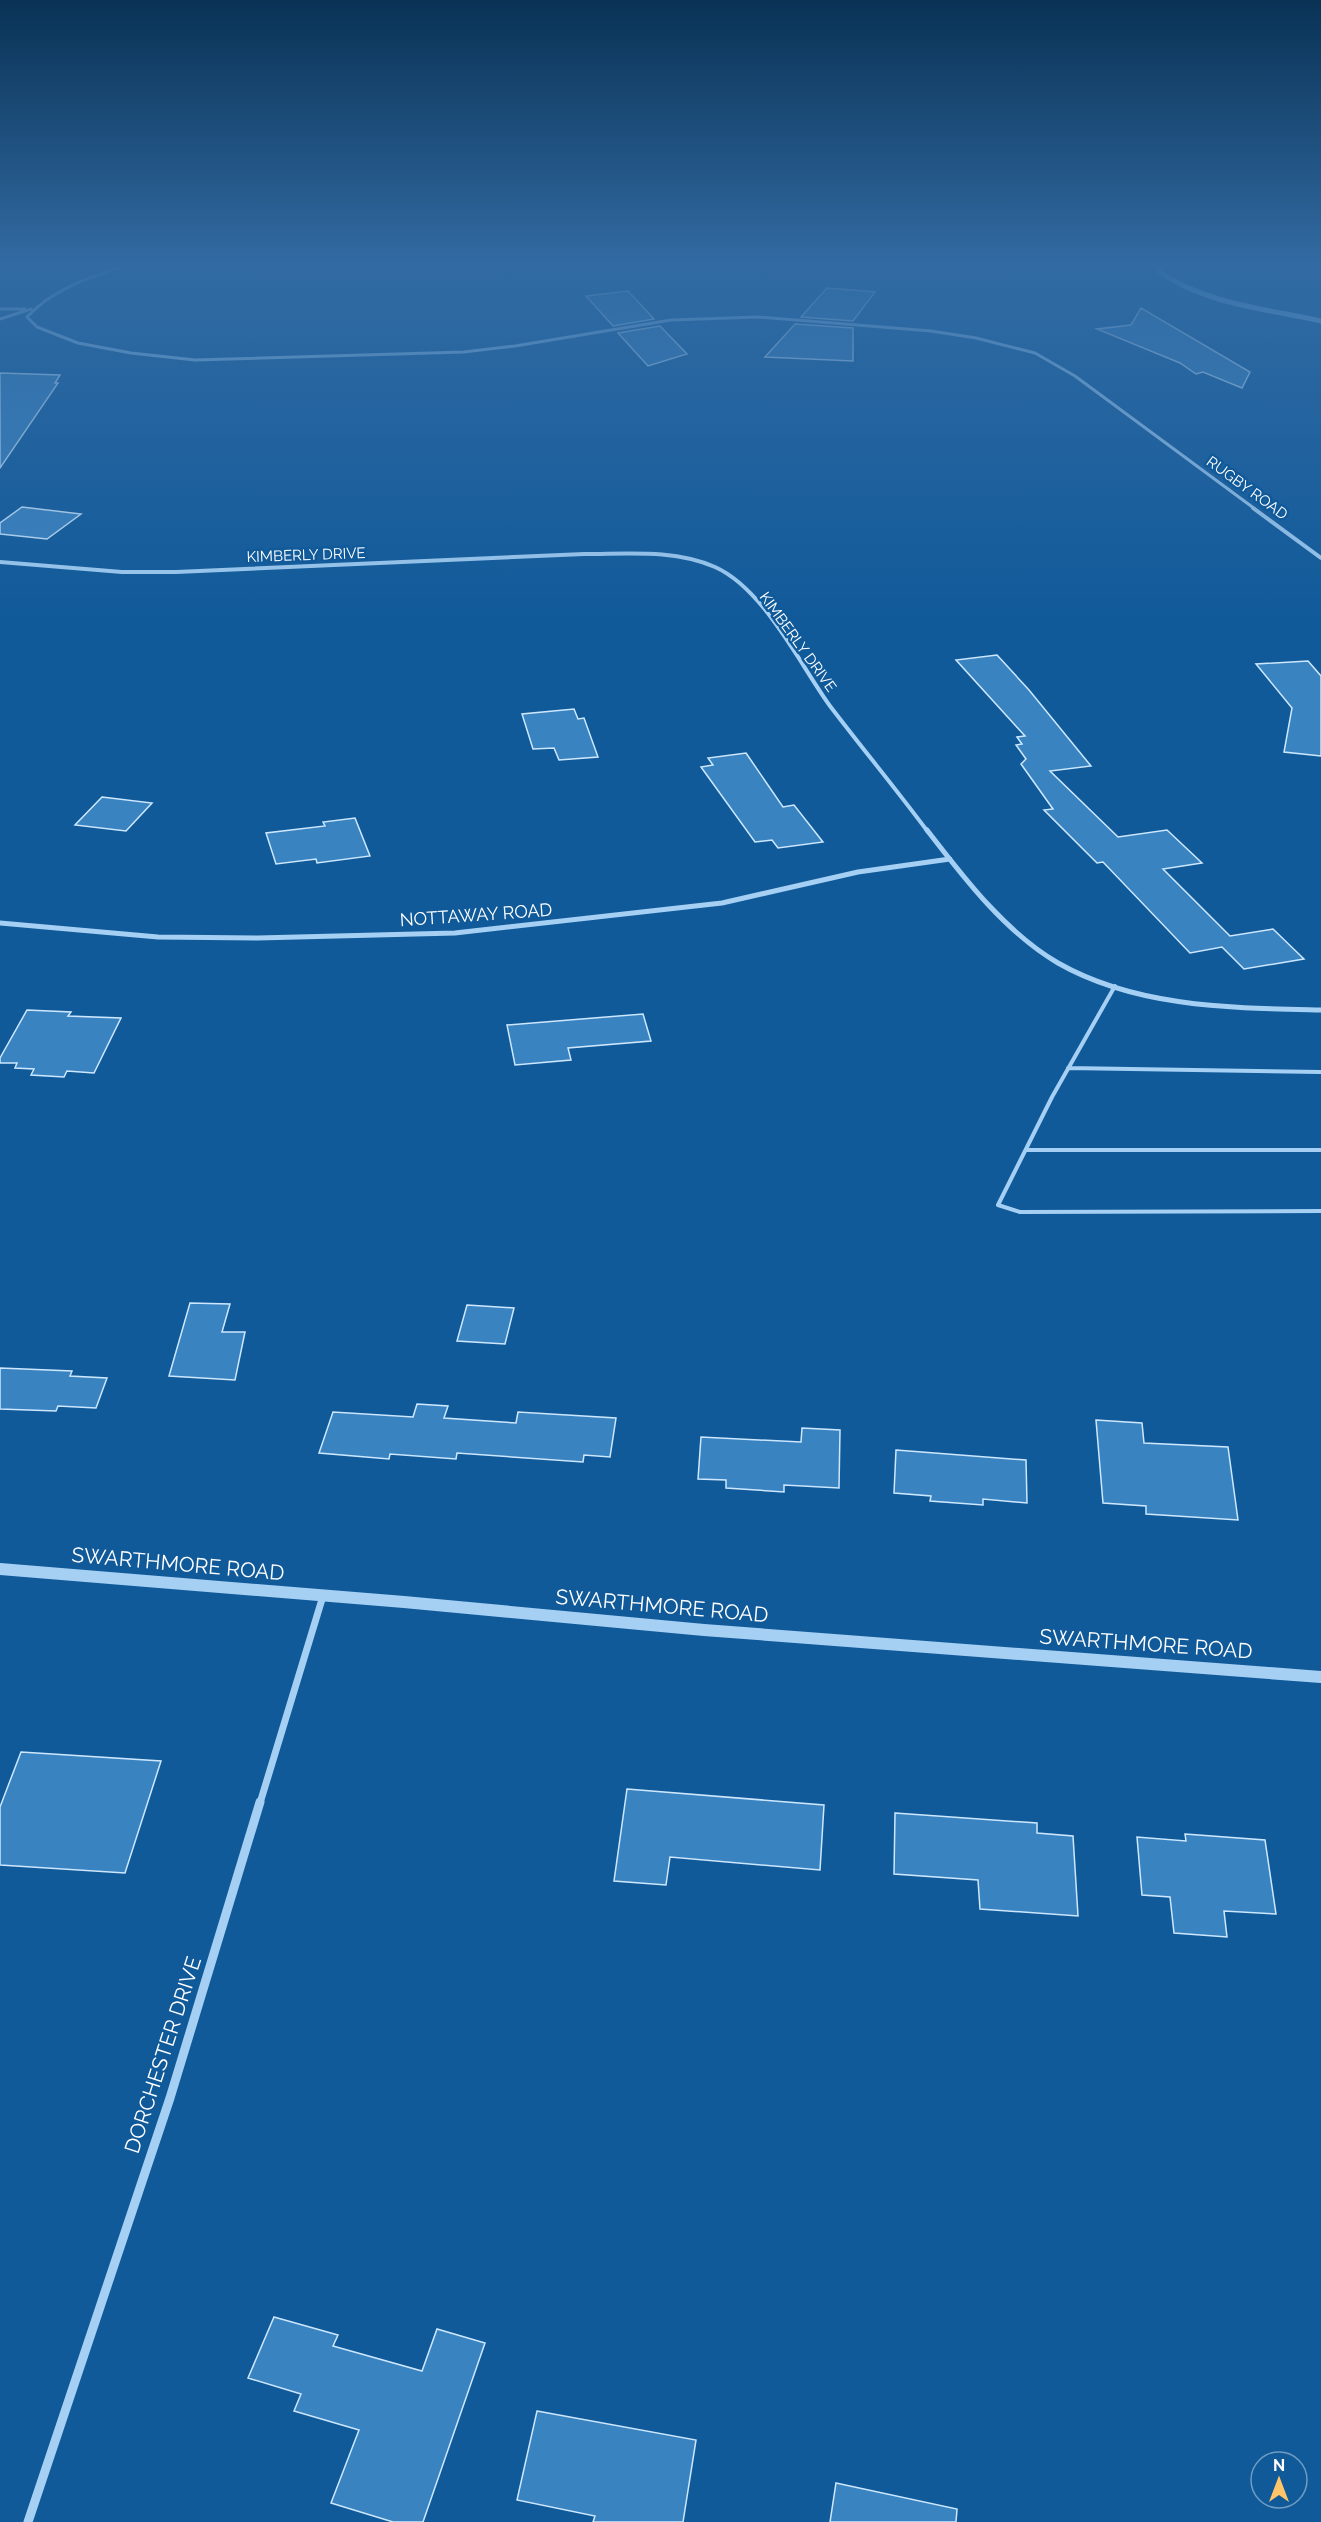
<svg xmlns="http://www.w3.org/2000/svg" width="1321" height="2522" font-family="Raleway,sans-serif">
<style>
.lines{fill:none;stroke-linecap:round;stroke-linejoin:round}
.stream{stroke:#96ccf7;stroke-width:5}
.building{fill:#3a83c1;stroke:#cde8fe;stroke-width:1.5}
.service{stroke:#a5d0f4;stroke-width:4}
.minor-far4{stroke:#a5d0f4;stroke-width:3}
.minor-far3{stroke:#a5d0f4;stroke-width:4}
.minor-far2{stroke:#a5d0f4;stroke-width:5}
.minor-far1{stroke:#a5d0f4;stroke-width:7}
.minor{stroke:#a5d0f4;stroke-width:9}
.tertiary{stroke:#a5d0f4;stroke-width:12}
.labels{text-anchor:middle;stroke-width:5;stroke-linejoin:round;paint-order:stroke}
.far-street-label{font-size:15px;fill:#fff;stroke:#115a9a}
.street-label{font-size:18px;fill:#fff;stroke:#115a9a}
.near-street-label{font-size:21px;fill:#fff;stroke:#115a9a}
</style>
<rect width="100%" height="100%" fill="#115a9a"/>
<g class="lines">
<path class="stream" d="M1165,262L1159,271C1204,304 1267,309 1321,321"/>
</g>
<path class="building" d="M827,288L875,292L853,321L801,317Z
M628,291L654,319L613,326L586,296Z
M1141,308L1250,372L1242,388L1203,372L1196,374L1180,363L1097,329L1131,325Z
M795,324L853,328V361L765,357Z
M660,326L687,354L648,366L618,333Z
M0,373L60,375L55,383H58L0,468Z
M22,507L81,514L47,539L0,534V523Z
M997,655L1029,690L1091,766L1050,771L1118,837L1167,830L1202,863L1163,869L1230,936L1273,929L1304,959L1244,969L1222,947L1190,953L1103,862L1097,863L1044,810L1053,809L1021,764L1026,759L1016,745L1022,744L1017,737L1025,736L956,660Z
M1308,661L1321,676V756L1284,752L1292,708L1256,664Z
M574,709L578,719L584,718L598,757L559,760L554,748L533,749L522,714Z
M746,753L783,807L794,805L823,842L778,848L772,840L755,842L701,767L713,765L708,758Z
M102,797L152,803L126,831L75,825Z
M355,818L370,856L317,863L316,859L276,864L266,833L325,826L323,822Z
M27,1010L71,1012L68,1016L121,1018L94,1073L67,1071L64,1077L31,1075L34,1069L15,1068L17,1063H0V1058Z
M643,1014L651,1041L568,1048L571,1060L515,1065L507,1025Z
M190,1303L230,1304L222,1332H245L235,1380L169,1376Z
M467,1305L514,1308L505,1344L457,1341Z
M0,1368L72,1371L70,1376L107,1378L96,1408L58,1406L56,1411L0,1409Z
M417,1404L448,1406L444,1418L516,1423L518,1412L616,1418L610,1457L584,1455L583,1462L457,1453L456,1459L390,1454L389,1459L319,1453L333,1412L413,1417Z
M1096,1420L1142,1423L1144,1443L1228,1447L1238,1520L1146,1514V1506L1103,1503Z
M802,1428L840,1430L839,1488L784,1485V1492L726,1488V1480L698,1479L701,1437L801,1442Z
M896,1450L1026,1460L1027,1503L983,1499V1505L930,1501L931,1496L894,1493Z
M21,1752L161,1761L125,1873L0,1865V1807Z
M627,1789L824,1805L820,1870L670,1857L666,1885L614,1881Z
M895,1813L1037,1823V1833L1073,1836L1078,1916L980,1909L978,1880L894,1874Z
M1185,1834L1265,1840L1276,1914L1224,1911L1227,1937L1174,1933L1170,1897L1142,1895L1137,1837L1186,1841Z
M274,2317L338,2335L333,2346L422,2371L437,2329L485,2343L423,2522H393L331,2503L359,2430L294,2411L301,2394L248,2378Z
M537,2411L696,2440L683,2522H593L595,2516L517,2500Z
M836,2483L957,2509L956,2522H830Z"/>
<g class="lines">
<path class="service" d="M1115,986L1052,1097L998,1205L1020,1212L1321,1211
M1068,1068L1321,1072
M1026,1150H1321"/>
<path class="minor-far4" d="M136,262C98,275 55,286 27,317L37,327L78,343L131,353L195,360L464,352L515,346L671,320L758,317L931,331L976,338L1035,353L1075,376L1255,509
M0,309H25
M0,319L31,309"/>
<path class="minor-far3" d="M1253,508L1321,558
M0,562L122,572H176L584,554C627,554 674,549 715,567C764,589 799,663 830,706C862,748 896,789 928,832"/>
<path class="minor-far2" d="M927,830C964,878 1005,932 1058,963C1137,1008 1233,1008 1321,1010
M0,923L158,937L258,938L455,933L722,903L858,872L950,859"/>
<path class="minor-far1" d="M260,1803L323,1596"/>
<path class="minor" d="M28,2522L170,2098L260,1802"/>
<path class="tertiary" d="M0,1569L404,1602L704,1630L1321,1677"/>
</g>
<linearGradient id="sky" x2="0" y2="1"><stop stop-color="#093255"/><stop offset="0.43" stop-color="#326ba3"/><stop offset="1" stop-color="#326ba3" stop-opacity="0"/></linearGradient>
<rect width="1321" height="615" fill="url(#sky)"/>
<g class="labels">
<g class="far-street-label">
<text transform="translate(1247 488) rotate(36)" y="5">RUGBY ROAD</text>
<text transform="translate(306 555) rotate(-2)" y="5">KIMBERLY DRIVE</text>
<text transform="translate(798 642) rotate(54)" y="5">KIMBERLY DRIVE</text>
</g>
<g class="street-label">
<text transform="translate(476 915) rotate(-4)" y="6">NOTTAWAY ROAD</text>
</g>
<g class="near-street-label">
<text transform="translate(178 1564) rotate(5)" y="7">SWARTHMORE ROAD</text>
<text transform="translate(662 1606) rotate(5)" y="7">SWARTHMORE ROAD</text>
<text transform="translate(1146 1644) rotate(4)" y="7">SWARTHMORE ROAD</text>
<text transform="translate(163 2055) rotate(-72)" y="7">DORCHESTER DRIVE</text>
</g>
</g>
<g transform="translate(1279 2480)"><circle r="28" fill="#115a9a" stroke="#709cc2" stroke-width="1.5"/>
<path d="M0-4.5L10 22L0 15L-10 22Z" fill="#ffc568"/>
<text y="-9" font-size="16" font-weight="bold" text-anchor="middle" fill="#ffffff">N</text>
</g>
</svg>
